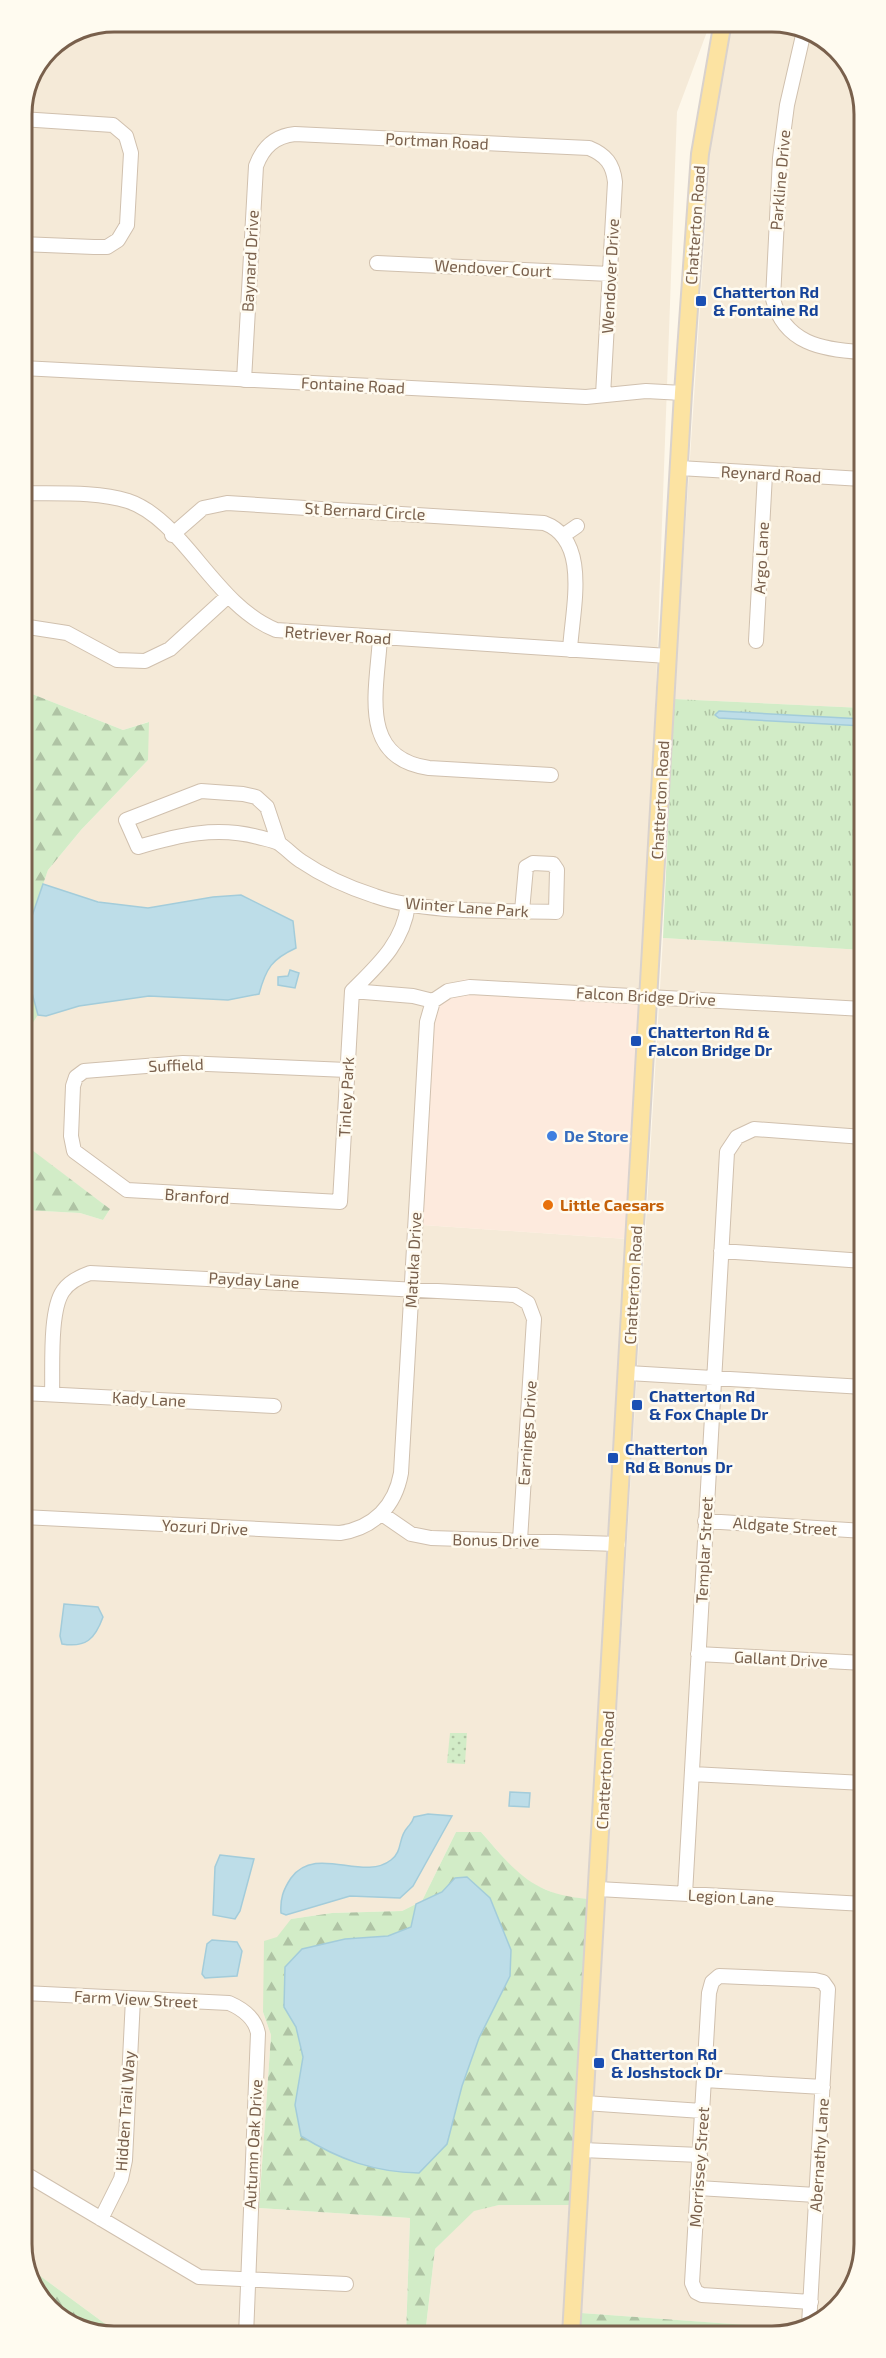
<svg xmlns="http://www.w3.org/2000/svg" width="886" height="2358" font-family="'Exo 2',sans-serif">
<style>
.residential{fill:#f5ead8}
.commercial{fill:#fdeadd}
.grass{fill:url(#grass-tufts)}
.forest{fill:url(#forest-firs)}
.park{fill:url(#park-dots)}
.water{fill:#bddde8;stroke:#a3ccda;stroke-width:1.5}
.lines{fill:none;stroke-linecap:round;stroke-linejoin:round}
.minor-casing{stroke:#d0c0ae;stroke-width:16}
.major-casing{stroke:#d9d2cd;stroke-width:20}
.minor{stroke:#fff;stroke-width:14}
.major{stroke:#fce3a2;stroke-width:16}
.transit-dot{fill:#1a4fb4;stroke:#fffbf0;stroke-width:2}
.shop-dot{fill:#3f7fe0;stroke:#fffbf0;stroke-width:2}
.food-dot{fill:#e8710a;stroke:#fffbf0;stroke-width:2}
.labels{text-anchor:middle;stroke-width:5;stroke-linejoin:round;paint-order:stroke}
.street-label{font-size:16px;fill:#79604c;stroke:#fffbf0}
.transit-label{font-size:16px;font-weight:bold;fill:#164399;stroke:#fffbf0;text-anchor:start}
.shop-label{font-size:16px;font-weight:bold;fill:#366cbe;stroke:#fffbf0;text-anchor:start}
.food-label{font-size:16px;font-weight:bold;fill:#c56008;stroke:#fffbf0;text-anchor:start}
.rim{fill:none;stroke:#79604c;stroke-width:3}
</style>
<defs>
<pattern id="grass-tufts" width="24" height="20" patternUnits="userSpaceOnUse" patternTransform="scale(1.5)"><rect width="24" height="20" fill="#d2ecc7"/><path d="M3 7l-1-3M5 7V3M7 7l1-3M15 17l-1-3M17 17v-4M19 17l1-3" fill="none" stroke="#afc3a4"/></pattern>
<pattern id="forest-firs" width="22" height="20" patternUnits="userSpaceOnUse" patternTransform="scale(1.5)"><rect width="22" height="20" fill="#d2ecc7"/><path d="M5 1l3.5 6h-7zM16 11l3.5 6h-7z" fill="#afc3a4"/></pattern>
<pattern id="park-dots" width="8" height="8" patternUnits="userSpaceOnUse" patternTransform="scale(1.5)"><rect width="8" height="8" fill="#d2ecc7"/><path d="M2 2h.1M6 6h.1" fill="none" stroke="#afc3a4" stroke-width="1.8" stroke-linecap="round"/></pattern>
</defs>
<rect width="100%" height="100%" fill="#fdf7ea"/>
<path class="residential" d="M114,21H711L677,112L645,989L408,1224L627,1239L589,1899L563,1897L523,1880L481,1832H456L422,1901L402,1911L332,1913L291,1919L263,2012L271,2035L259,2208L410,2218L406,2335L123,2337L24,2264L23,1210L80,1213L103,1220L110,1209L31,1150L23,1136V1038L38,1015L46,1016L79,1006L149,996L228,1000L264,976L278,956L213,897L148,908L98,902L43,884L48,870L81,830L148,760V722L123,730L22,690L21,108L48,48Z
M731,21H779L829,40L862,89L863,708L674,699L713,111Z
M663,938L863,950L865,2245L846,2300L797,2334H759V2326L581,2313Z
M499,2205H572L563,2335H425L435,2249L474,2210Z"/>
<path class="commercial" d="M464,979L645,989L627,1239L408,1224L421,1013L440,988Z"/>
<path class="grass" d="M674,699L863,708V950L663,938Z"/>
<path class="forest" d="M22,690L123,730L149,722L148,760L81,830L48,870L30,922L25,967L38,1015L23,1038Z
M23,1136L32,1150L110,1209L103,1220L80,1213L23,1210Z
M456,1832H481C516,1872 532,1895 589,1899L572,2205H499L474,2211L435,2249L425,2335H406L410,2218L259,2208L271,2035L263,2012L264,1941L277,1937L291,1919L332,1913L402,1911L416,1904L412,1927L388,1936L345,1939L285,1967L284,2007L296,2027L303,2057L301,2077L462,2086L479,2038L510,1976L511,1950L490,1898L467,1878H455L442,1892L422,1901Z
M24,2264L123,2337H107L57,2318L24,2269Z
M581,2313L760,2326L759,2334L580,2335Z"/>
<path class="park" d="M450,1733H467L465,1764L447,1763Z"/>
<path class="water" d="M719,711L863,719V726L719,718L715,715Z
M43,884L98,902L148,908L213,897L241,895L293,921L296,948C272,959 266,968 259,994L228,1000L149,996L79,1006L46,1016L38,1015L25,967L30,922Z
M290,970L299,973L295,988L278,985V977L288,976Z
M64,1604L98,1607L103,1617C95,1639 86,1648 62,1644L60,1636Z
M510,1792L530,1793L529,1807L509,1806Z
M428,1814L452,1816L413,1886L400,1898L350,1896L286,1915L281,1913C280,1899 283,1890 291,1878C316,1844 363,1882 391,1860C403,1851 398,1838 407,1828C411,1823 412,1823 414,1817Z
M220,1855L254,1859L240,1911L235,1919L213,1915L215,1867Z
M467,1877L490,1898L511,1950L510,1976L479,2038L462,2086L447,2144L419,2173C374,2172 340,2160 301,2136L295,2105L303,2057L296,2027L284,2007L285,1967L302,1949L345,1939L388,1936L411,1927L416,1904L442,1892L455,1878Z
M212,1940L237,1942L242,1951L237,1976L205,1978L202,1974L207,1944Z"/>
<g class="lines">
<g class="minor-casing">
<path id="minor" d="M539,21L585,23L600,21
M804,31L787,105L780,158L773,299C784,343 822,350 862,352
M21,119L113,125L126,136L131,153L127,225L118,240L107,247H94L21,244
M377,263L610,274
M22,368L586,397L646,391L683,393
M244,380L256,166C263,147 275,136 295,134L589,148C606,155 613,164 615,182L603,395
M679,468L862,479
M22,493C55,494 95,491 128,501C183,519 215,606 276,630L668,656
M172,535L203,508L227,503L544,523C591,540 572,610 570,650
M564,535L577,526
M22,626L67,633L117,660L145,661L170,649L228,596
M380,638C377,690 358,758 429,768L551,775
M756,641L765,474
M279,843L267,807L256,797L243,794L201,791L126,820L138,847C179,835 216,826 258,837C265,839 274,840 280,844C287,849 293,856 301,861C323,876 350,888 375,896C426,914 501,910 556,912L557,870L553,864L533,863L526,867L522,911
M352,991L413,996L433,1001
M433,1001L448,991L470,987L863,1009
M347,1070L183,1063L84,1071L76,1077L73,1086L71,1136L74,1151L127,1190L340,1202L352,991C378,965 403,943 408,905
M721,1251L864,1261
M628,1373L864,1387
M23,1393L274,1406
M52,1394C53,1370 49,1311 63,1291C69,1282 79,1277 90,1273L515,1295L528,1303L534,1319L520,1540
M382,1514L411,1534L431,1538L618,1544
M23,1517L340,1533C374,1528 395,1506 401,1473L427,1022L433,1001
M705,1521L864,1531
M698,1654L864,1663
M692,1774L864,1783
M598,1889L864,1904
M685,1894L727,1152L737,1137L754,1129L863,1137
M24,1993L229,2003C243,2009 255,2018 258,2033L246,2336
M704,2080L823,2087
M585,2103L702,2111
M582,2150L700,2155
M24,2173L199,2277L346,2284
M698,2188L816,2195
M101,2219L121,2179L125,2160L133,1999
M809,2325L828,1989L823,1982L815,1980L719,1976L712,1982L709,1993L692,2283L696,2292L702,2295L811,2302"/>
</g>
<g class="major-casing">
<path id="major" d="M571,2335L683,393L700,154L723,21"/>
</g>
<use href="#minor" class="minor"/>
<use href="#major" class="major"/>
</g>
<g class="transit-dot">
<rect x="695" y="295" width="12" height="12" rx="3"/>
<rect x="630" y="1035" width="12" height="12" rx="3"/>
<rect x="631" y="1399" width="12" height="12" rx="3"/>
<rect x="607" y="1452" width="12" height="12" rx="3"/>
<rect x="593" y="2057" width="12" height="12" rx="3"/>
</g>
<circle class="shop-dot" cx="552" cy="1136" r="6"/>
<circle class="food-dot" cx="548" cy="1205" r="6"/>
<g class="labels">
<g class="street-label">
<text transform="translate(437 141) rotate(3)" y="6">Portman Road</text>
<text transform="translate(780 180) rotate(-85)" y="6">Parkline Drive</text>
<text transform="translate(695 225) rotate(-86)" y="6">Chatterton Road</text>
<text transform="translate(250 261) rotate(-87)" y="6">Baynard Drive</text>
<text transform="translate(493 268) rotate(3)" y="6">Wendover Court</text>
<text transform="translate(610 276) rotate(-87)" y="6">Wendover Drive</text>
<text transform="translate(353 385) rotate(3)" y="6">Fontaine Road</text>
<text transform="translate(771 474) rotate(3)" y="6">Reynard Road</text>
<text transform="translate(365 511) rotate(3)" y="6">St Bernard Circle</text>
<text transform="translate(761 558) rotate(-87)" y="6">Argo Lane</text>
<text transform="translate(338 635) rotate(4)" y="6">Retriever Road</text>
<text transform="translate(660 800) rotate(-87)" y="6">Chatterton Road</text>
<text transform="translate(467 907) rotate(4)" y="6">Winter Lane Park</text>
<text transform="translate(646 996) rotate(3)" y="6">Falcon Bridge Drive</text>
<text transform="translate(176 1065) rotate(-2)" y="6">Suffield</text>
<text transform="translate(346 1097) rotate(-87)" y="6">Tinley Park</text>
<text transform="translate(197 1196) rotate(4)" y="6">Branford</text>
<text transform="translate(413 1260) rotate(-87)" y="6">Matuka Drive</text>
<text transform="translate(254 1280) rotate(3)" y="6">Payday Lane</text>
<text transform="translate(633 1285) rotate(-87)" y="6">Chatterton Road</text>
<text transform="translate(149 1399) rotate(3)" y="6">Kady Lane</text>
<text transform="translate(527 1433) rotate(-86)" y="6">Earnings Drive</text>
<text transform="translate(785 1526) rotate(4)" y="6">Aldgate Street</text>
<text transform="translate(205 1527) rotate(3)" y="6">Yozuri Drive</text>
<text transform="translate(496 1540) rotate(1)" y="6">Bonus Drive</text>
<text transform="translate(704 1550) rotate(-87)" y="6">Templar Street</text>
<text transform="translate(781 1659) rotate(3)" y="6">Gallant Drive</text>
<text transform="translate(605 1770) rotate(-87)" y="6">Chatterton Road</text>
<text transform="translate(731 1897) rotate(3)" y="6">Legion Lane</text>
<text transform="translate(136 1999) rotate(3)" y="6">Farm View Street</text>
<text transform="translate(125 2111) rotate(-86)" y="6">Hidden Trail Way</text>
<text transform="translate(253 2144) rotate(-87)" y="6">Autumn Oak Drive</text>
<text transform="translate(819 2155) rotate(-86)" y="6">Abernathy Lane</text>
<text transform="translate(699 2167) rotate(-86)" y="6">Morrissey Street</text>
</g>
<g class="transit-label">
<text x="713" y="298">Chatterton Rd<tspan x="713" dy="18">&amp; Fontaine Rd</tspan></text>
<text x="648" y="1038">Chatterton Rd &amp;<tspan x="648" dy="18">Falcon Bridge Dr</tspan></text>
<text x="649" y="1402">Chatterton Rd<tspan x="649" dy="18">&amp; Fox Chaple Dr</tspan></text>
<text x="625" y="1455">Chatterton<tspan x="625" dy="18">Rd &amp; Bonus Dr</tspan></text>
<text x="611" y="2060">Chatterton Rd<tspan x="611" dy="18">&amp; Joshstock Dr</tspan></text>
</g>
<g class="shop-label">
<text x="564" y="1142">De Store</text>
</g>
<g class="food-label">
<text x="560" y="1211">Little Caesars</text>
</g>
</g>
<path d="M0 0H886V2358H0ZM114 32H772A82 82 0 0 1 854 114V2244A82 82 0 0 1 772 2326H114A82 82 0 0 1 32 2244V114A82 82 0 0 1 114 32Z" fill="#fffbf0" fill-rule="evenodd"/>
<path class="rim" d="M114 32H772A82 82 0 0 1 854 114V2244A82 82 0 0 1 772 2326H114A82 82 0 0 1 32 2244V114A82 82 0 0 1 114 32Z"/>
</svg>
